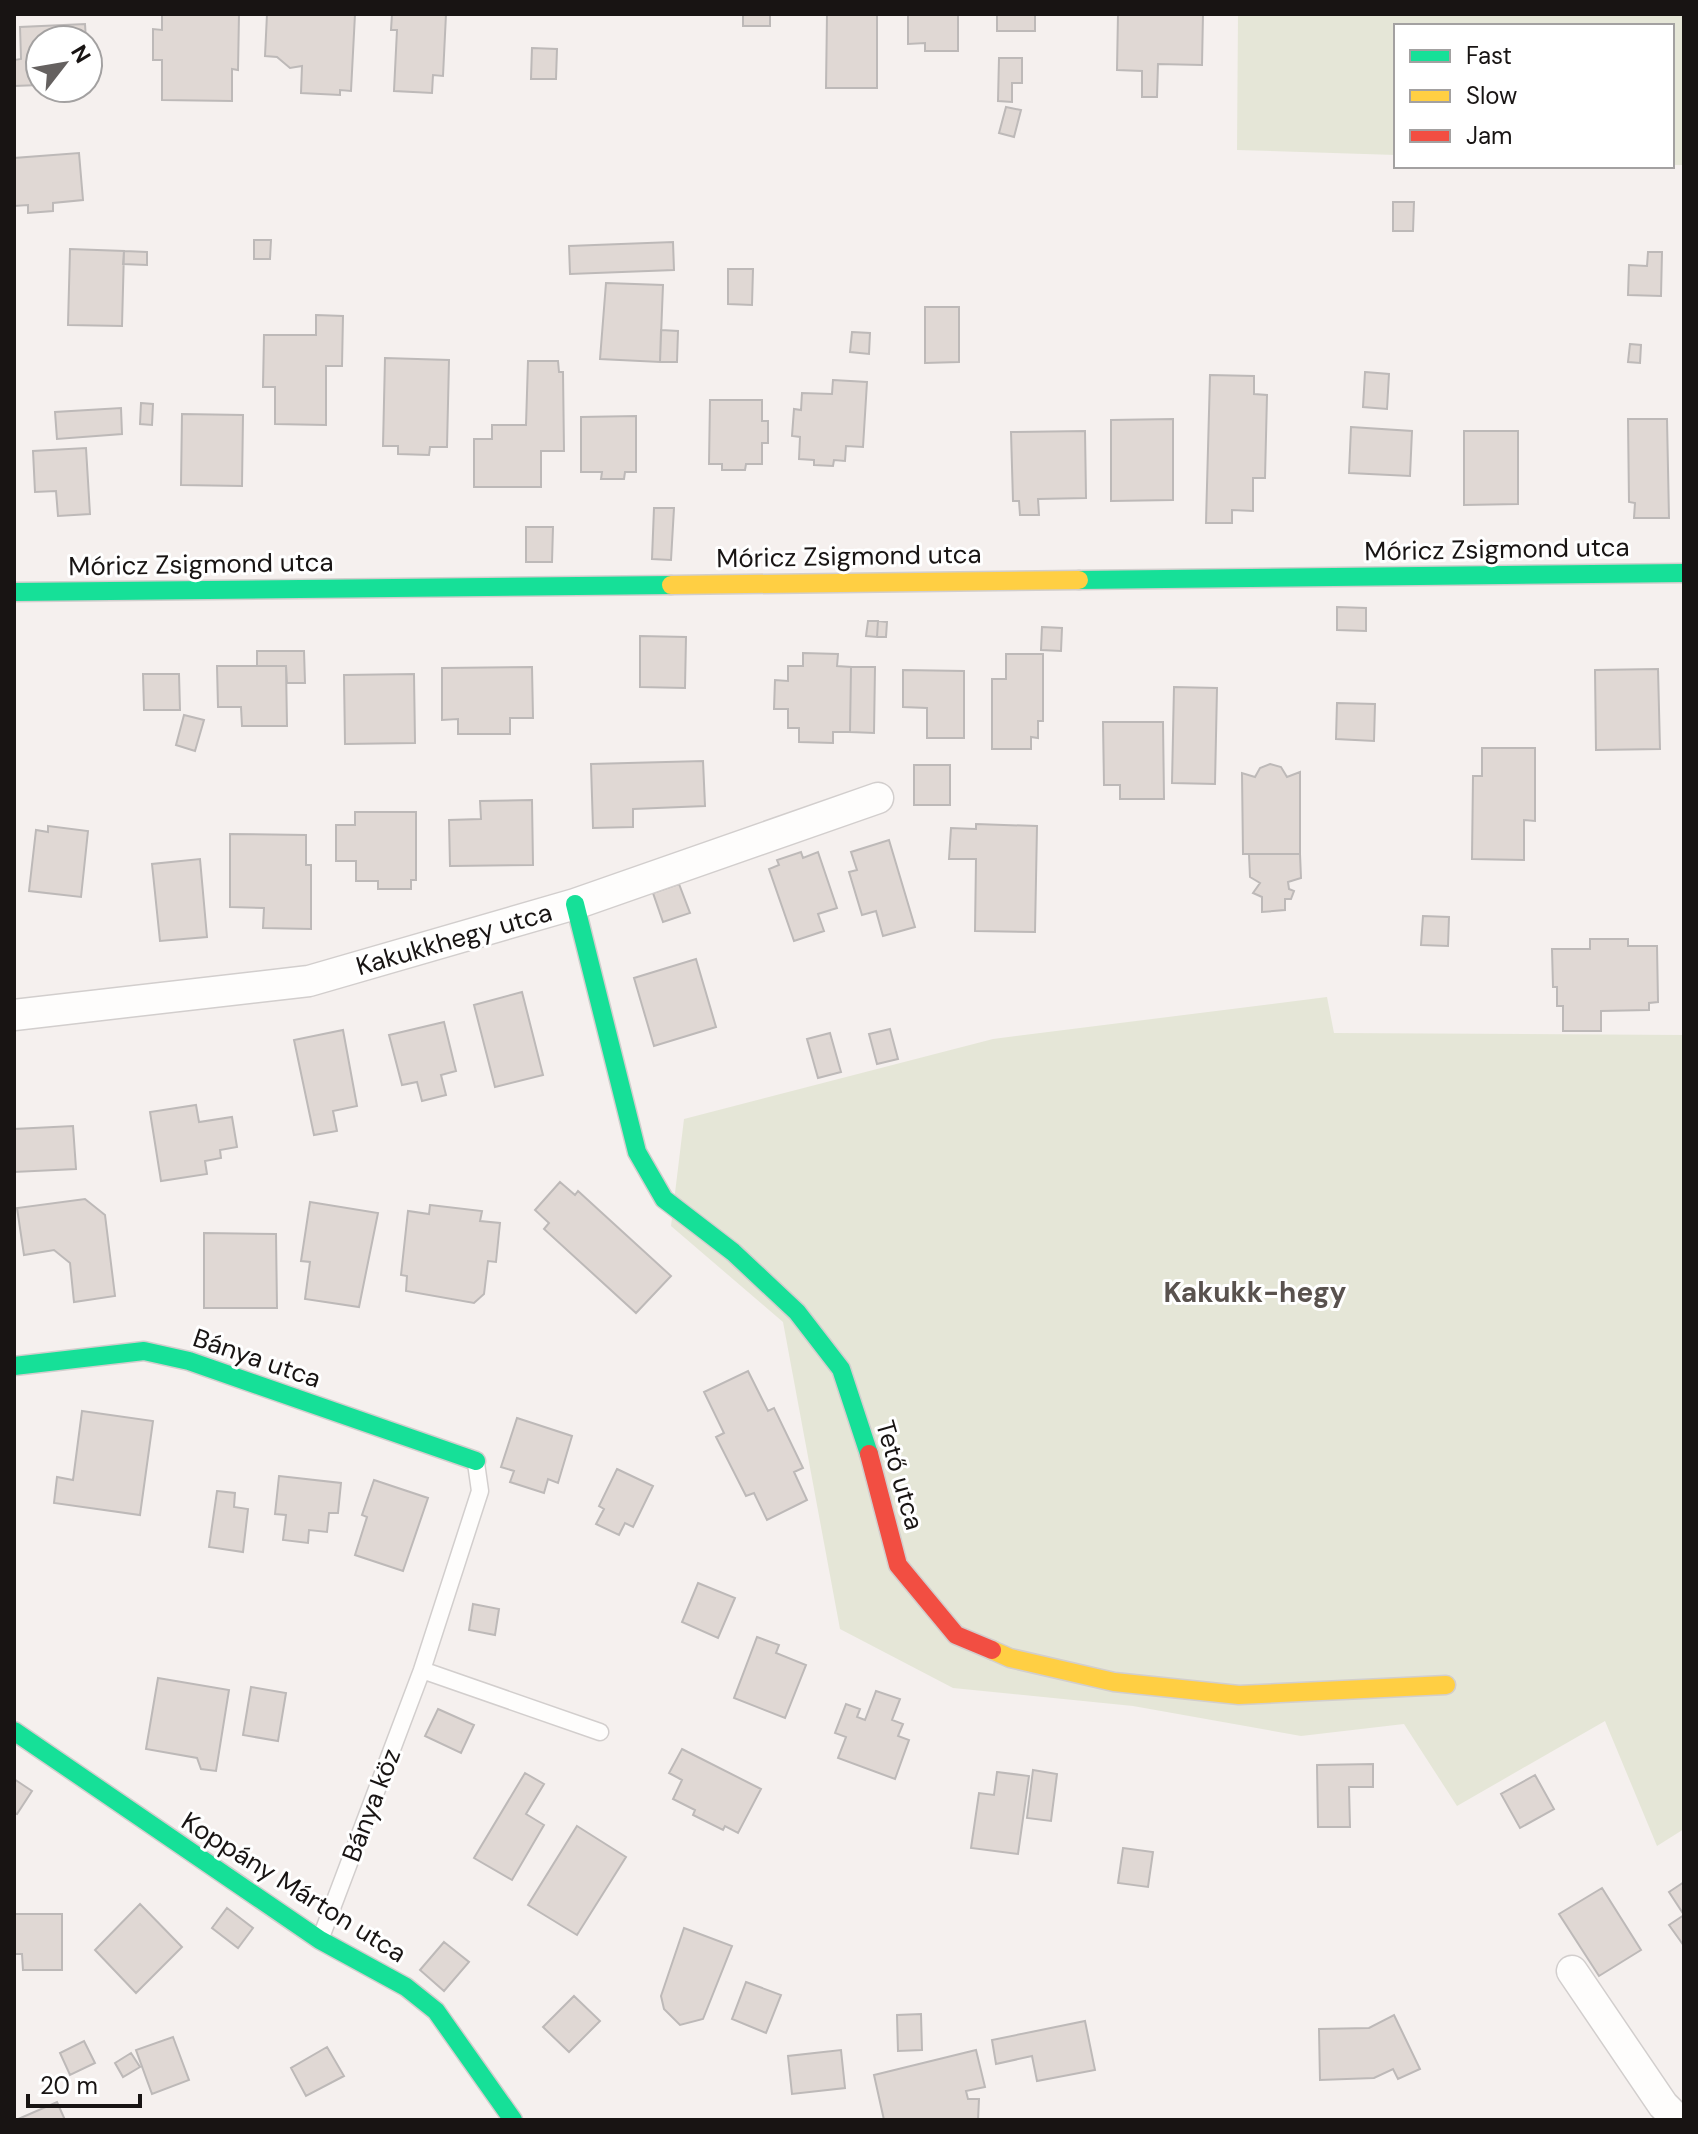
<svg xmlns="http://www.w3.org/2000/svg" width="1698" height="2134" font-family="'DM Sans',sans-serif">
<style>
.green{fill:#e5e6d7}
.building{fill:#e0d8d4;stroke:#bdb9b8;stroke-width:2}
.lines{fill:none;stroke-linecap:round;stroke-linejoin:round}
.lane-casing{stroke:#d2cecd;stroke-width:19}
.street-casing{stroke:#d2cecd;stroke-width:33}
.fast-casing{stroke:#d2cecd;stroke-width:21}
.slow-casing{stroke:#d2cecd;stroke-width:21}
.jam-casing{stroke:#d2cecd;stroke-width:21}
.lane{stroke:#fefdfc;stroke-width:16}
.street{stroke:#fefdfc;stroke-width:30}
.fast{stroke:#16e098;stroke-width:18}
.slow{stroke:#ffcf43;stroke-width:18}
.jam{stroke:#f24e42;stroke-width:18}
.labels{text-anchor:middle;stroke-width:6;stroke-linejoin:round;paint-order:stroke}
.street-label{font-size:26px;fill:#181413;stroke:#fff}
.neighbourhood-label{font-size:28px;font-weight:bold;fill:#59524e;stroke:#fff}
</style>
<rect width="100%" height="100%" fill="#f5f0ee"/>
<path class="green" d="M1238,14H1684V165H1672V26H1396V155L1237,150Z
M1327,997L1334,1033L1684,1035V1829L1657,1846L1605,1721L1457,1806L1404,1724L1301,1736L1133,1706L953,1688L840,1629L783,1322L671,1226L684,1119L993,1039Z"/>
<path class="building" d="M162,14H239L238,70L232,69V101L162,100V60H153V29L162,30Z
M267,14H355L351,91L340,90V95L301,93L302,66L290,68L277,57L265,56Z
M392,14H446L443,76L433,75L432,93L394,91L397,30H391Z
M743,14H770V26H743Z
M827,14H877V88H826Z
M908,14H958V51H925V43L908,44Z
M997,14H1035V31H997Z
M1118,14H1203L1202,65L1158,64L1157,97H1142V71L1117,70Z
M85,24L86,40H40V85L14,86V60L21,59L20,27Z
M532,48L557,49L556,79H531Z
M999,58H1022V83H1012V102L998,101Z
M1006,107L1021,110L1014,137L999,133Z
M79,153L83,200L53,203V211L28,213V205L14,206V158Z
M1393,202H1414L1413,231H1393Z
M254,240H271L270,259H254Z
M673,242L674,270L570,274L569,246Z
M70,249L124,251L122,326L68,325Z
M124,251L147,252V265L123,264Z
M1648,252H1662L1661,296L1628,295L1629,265L1647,266Z
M728,269H753L752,305L728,304Z
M606,283L663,285L660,362L600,359Z
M925,307H959V362L925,363Z
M316,315L343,316L342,366H326V425L275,424V387H263L264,335H316Z
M661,330L678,331L677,362H660Z
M852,332L870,333L869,354L850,352Z
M1630,344L1641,345L1640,363L1628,362Z
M385,358L449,360L447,447H430L429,455L398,454V446H383Z
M528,361H558L559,372H563L564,451H541V487H474V439H492V425H526Z
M1365,372L1389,374L1387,409L1363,407Z
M1210,375L1254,376V394L1267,395L1265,478H1253V511L1232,510V523H1206Z
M833,380L867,382L863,447L846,446L845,461L834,460L833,466L814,465V460L799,459L800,437L792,436L794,409L801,410L802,393L832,394Z
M710,400H762V421H768V443H762V464H746L745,470H722V464H709Z
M141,403L153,404L152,425L140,424Z
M121,408L122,434L57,439L55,412Z
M182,414L243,415L242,486L181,485Z
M636,416V472H625L624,479H601L602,472H581V417Z
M1173,419V500L1111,501V420Z
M1628,419H1667L1669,518H1634L1635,503L1629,502Z
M1351,427L1412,431L1410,476L1349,473Z
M1085,431L1086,498L1038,499L1039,515H1020L1019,501H1013L1011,432Z
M1464,431H1518V504L1464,505Z
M86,448L90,514L58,516L56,491L35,492L33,451Z
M654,508H674L671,560L652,559Z
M526,527H553L552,562H526Z
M1337,607L1366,608V631L1337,630Z
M868,621H878L877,637L866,636Z
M878,621L887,622L886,637H877Z
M1042,627L1062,628L1061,651L1041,650Z
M640,636L686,637L685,688L640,687Z
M257,651H304L305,683H287L286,666H257Z
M803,653L838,654L837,666L851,667L850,732H833V743L799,742V728H788V709H774L775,680L788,681V666H803Z
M1006,654H1043V721H1038V738L1031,737V749H992V679H1006Z
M217,666H286L287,726H242L241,707H218Z
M532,667L533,718H510V734H458V719L442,720V668Z
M851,667H875L874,733L850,732Z
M1658,669L1660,749L1596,750L1595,670Z
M903,670L964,671V738H927V708L903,707Z
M143,674H179L180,710H144Z
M414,674L415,743L345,744L344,675Z
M1174,687L1217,688L1215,784L1172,783Z
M1337,703L1375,704L1374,741L1336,739Z
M184,715L204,720L195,751L176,745Z
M1103,722H1163L1164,799H1120V785H1104Z
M1482,748H1535V821L1524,820V860L1472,859L1473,776H1482Z
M703,761L705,806L633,809V827L593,828L591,764Z
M1270,764L1281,767L1287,777L1300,772V854H1243L1242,773L1255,777L1260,768Z
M914,765H950V805H914Z
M532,800L533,865L450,866L449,820L481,819L480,801Z
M355,812H416V880H411V889H378V881H356V861H336V825H355Z
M976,824L1037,826L1035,932L975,931L976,859H949L951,828L976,829Z
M48,826L88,831L81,897L29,891L36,830L48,832Z
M230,834L306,835V865H311V929L263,928L264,908L230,907Z
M889,840L915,927L883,936L876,911L862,915L849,872L857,870L851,852Z
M801,852L803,858L818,852L837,908L818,914L824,931L794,941L769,869L779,865L777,860Z
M1249,854H1300L1301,878L1288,882L1289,889L1294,891L1291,899H1285V910L1262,912V897L1253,893L1260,883L1250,877Z
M200,859L207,937L160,941L152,864Z
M679,884L690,913L663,922L653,893Z
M1423,916L1449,917L1448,946L1421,945Z
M1590,939H1628V946H1657L1658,1002L1649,1003V1010L1601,1011V1031H1563V1006H1557V987H1553L1552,949H1590Z
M696,959L716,1027L654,1046L634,978Z
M522,992L543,1075L495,1087L474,1005Z
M444,1022L456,1071L441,1075L446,1095L422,1101L417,1082L402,1085L389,1035Z
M890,1029L898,1059L877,1064L869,1034Z
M343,1030L357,1106L333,1111L337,1131L314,1135L294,1040Z
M830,1033L841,1072L818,1078L807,1039Z
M196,1105L199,1122L232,1117L237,1147L220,1150L221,1158L205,1161L207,1174L161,1181L150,1112Z
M73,1126L76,1169L14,1172V1129Z
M560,1182L575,1195L578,1191L671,1276L636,1313L544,1229L549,1223L535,1210Z
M85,1199L105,1215L115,1296L74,1302L70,1263L54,1250L24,1255L17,1208Z
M310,1202L378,1213L359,1307L305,1299L310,1262L301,1261Z
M430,1205L482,1211L480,1221L500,1223L496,1262L488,1261L484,1294L474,1303L406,1291L407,1276L401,1275L408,1211L429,1214Z
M204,1233L276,1234L277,1308H204Z
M748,1371L768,1411L774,1408L803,1468L794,1472L807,1500L767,1520L754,1493L746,1496L716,1437L724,1433L704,1392Z
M82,1411L153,1421L140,1515L54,1503L57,1477L73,1480Z
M517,1418L572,1436L558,1483L548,1479L544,1493L510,1482L514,1471L501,1467Z
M617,1469L653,1486L633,1527L625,1523L619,1535L596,1524L604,1509L599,1506Z
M279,1476L341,1483L338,1513H329L327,1532L309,1530L308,1543L283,1540L286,1515L275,1514Z
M374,1480L428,1498L403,1571L355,1555L367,1517L362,1515Z
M217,1491L235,1493L234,1507L248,1509L243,1552L209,1547Z
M698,1583L735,1598L718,1638L682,1622Z
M473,1604L499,1609L495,1635L469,1630Z
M757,1637L779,1645L776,1653L806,1665L785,1718L734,1698Z
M158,1678L229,1690L216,1771L201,1769L197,1758L146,1749Z
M251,1687L286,1693L278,1741L243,1735Z
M876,1691L900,1699L892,1720L903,1724L898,1736L909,1740L895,1779L838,1758L846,1737L835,1733L846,1704L860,1709L857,1717L865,1720Z
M438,1709L474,1725L461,1753L425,1736Z
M682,1749L761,1789L738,1833L725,1826L723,1830L693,1815L695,1810L673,1799L682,1780L669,1773Z
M1373,1764V1787H1349L1350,1827H1318L1317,1765Z
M1033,1770L1057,1774L1051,1821L1027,1818Z
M997,1772L1029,1776L1018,1854L971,1848L979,1793L994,1795Z
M525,1773L544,1784L526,1814L544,1825L512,1880L474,1858Z
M1535,1775L1554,1809L1520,1828L1501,1794Z
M14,1779L32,1791L17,1814L14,1813Z
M577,1826L626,1857L577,1935L528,1905Z
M1123,1848L1153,1852L1148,1887L1118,1883Z
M1684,1882V1946L1669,1925L1684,1915L1669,1892Z
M1602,1888L1641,1950L1599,1976L1559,1914Z
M140,1904L182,1947L136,1993L95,1950Z
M227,1908L253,1928L238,1948L212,1928Z
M14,1914H62V1970H23L22,1954H14Z
M684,1928L732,1946L703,2019L680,2025L664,2009L661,1996Z
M444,1942L469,1962L444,1991L420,1970Z
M746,1982L781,1995L766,2033L732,2019Z
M574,1996L600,2021L569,2052L543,2027Z
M921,2014L922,2050L898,2051L897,2015Z
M1394,2015L1420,2069L1398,2079L1393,2069L1374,2078L1320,2080L1319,2029L1369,2028Z
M1085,2021L1095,2070L1037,2081L1032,2056L996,2064L992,2040Z
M173,2037L189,2080L152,2094L136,2050Z
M84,2041L95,2063L70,2075L60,2053Z
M327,2047L344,2076L306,2096L291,2068Z
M841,2050L845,2088L792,2094L788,2056Z
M976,2050L985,2087L966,2091L968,2099H979L978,2120H884L874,2075Z
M131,2053L140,2067L123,2077L115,2063Z
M57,2102L65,2120H16Z"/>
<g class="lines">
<g class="lane-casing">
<path id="lane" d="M422,1670L600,1732
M320,1940L422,1670L480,1491L476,1463"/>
</g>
<g class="street-casing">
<path id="street" d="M14,1015L309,981L575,904L878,798
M1572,1971L1663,2105L1678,2120"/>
</g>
<g class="fast-casing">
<path id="fast" d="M1079,580L1684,573
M14,592L671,585
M575,904L637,1152L664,1199L733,1252L797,1312L841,1369L869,1454
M14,1366L144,1351L189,1361L476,1461
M14,1731L320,1940L406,1987L436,2011L513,2120"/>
</g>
<g class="slow-casing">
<path id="slow" d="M671,585L1079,580
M992,1650L1010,1658L1114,1682L1239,1695L1446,1685"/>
</g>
<g class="jam-casing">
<path id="jam" d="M869,1454L898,1565L956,1635L992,1650"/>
</g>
<use href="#lane" class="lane"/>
<use href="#street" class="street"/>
<use href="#fast" class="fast"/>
<use href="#slow" class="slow"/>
<use href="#jam" class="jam"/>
</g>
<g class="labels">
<g class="street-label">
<text transform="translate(1497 549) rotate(-1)" y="9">Móricz Zsigmond utca</text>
<text transform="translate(849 556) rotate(-1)" y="9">Móricz Zsigmond utca</text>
<text transform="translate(201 564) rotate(-1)" y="9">Móricz Zsigmond utca</text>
<text transform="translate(454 939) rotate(-16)" y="9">Kakukkhegy utca</text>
<text transform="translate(257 1358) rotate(19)" y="9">Bánya utca</text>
<text transform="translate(900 1475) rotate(74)" y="9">Tető utca</text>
<text transform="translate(371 1805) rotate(-69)" y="9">Bánya köz</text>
<text transform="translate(294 1887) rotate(32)" y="9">Koppány Márton utca</text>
</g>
<g class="neighbourhood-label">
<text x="1255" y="1302">Kakukk-hegy</text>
</g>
</g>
<rect width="1698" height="2134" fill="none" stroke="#181413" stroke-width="32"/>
<rect x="1394" y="24" width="280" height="144" fill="#ffffff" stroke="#a3a1a1" stroke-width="2"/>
<rect x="1410" y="50" width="40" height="12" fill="#16e098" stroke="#a3a1a1" stroke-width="2"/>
<text x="1466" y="64" font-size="24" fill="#181413">Fast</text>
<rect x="1410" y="90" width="40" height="12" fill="#ffcf43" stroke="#a3a1a1" stroke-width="2"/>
<text x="1466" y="104" font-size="24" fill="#181413">Slow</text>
<rect x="1410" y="130" width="40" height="12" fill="#f24e42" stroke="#a3a1a1" stroke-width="2"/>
<text x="1466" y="144" font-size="24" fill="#181413">Jam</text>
<g transform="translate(64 64) rotate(59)"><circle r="38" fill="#ffffff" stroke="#a3a1a1" stroke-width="2"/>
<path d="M0-6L14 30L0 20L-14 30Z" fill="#656160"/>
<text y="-12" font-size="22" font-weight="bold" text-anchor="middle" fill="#181413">N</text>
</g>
<path d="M28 2094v12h112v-12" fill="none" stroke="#181413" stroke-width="4"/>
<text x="40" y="2094" font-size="24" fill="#181413" stroke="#ffffff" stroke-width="6" paint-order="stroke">20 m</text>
</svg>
